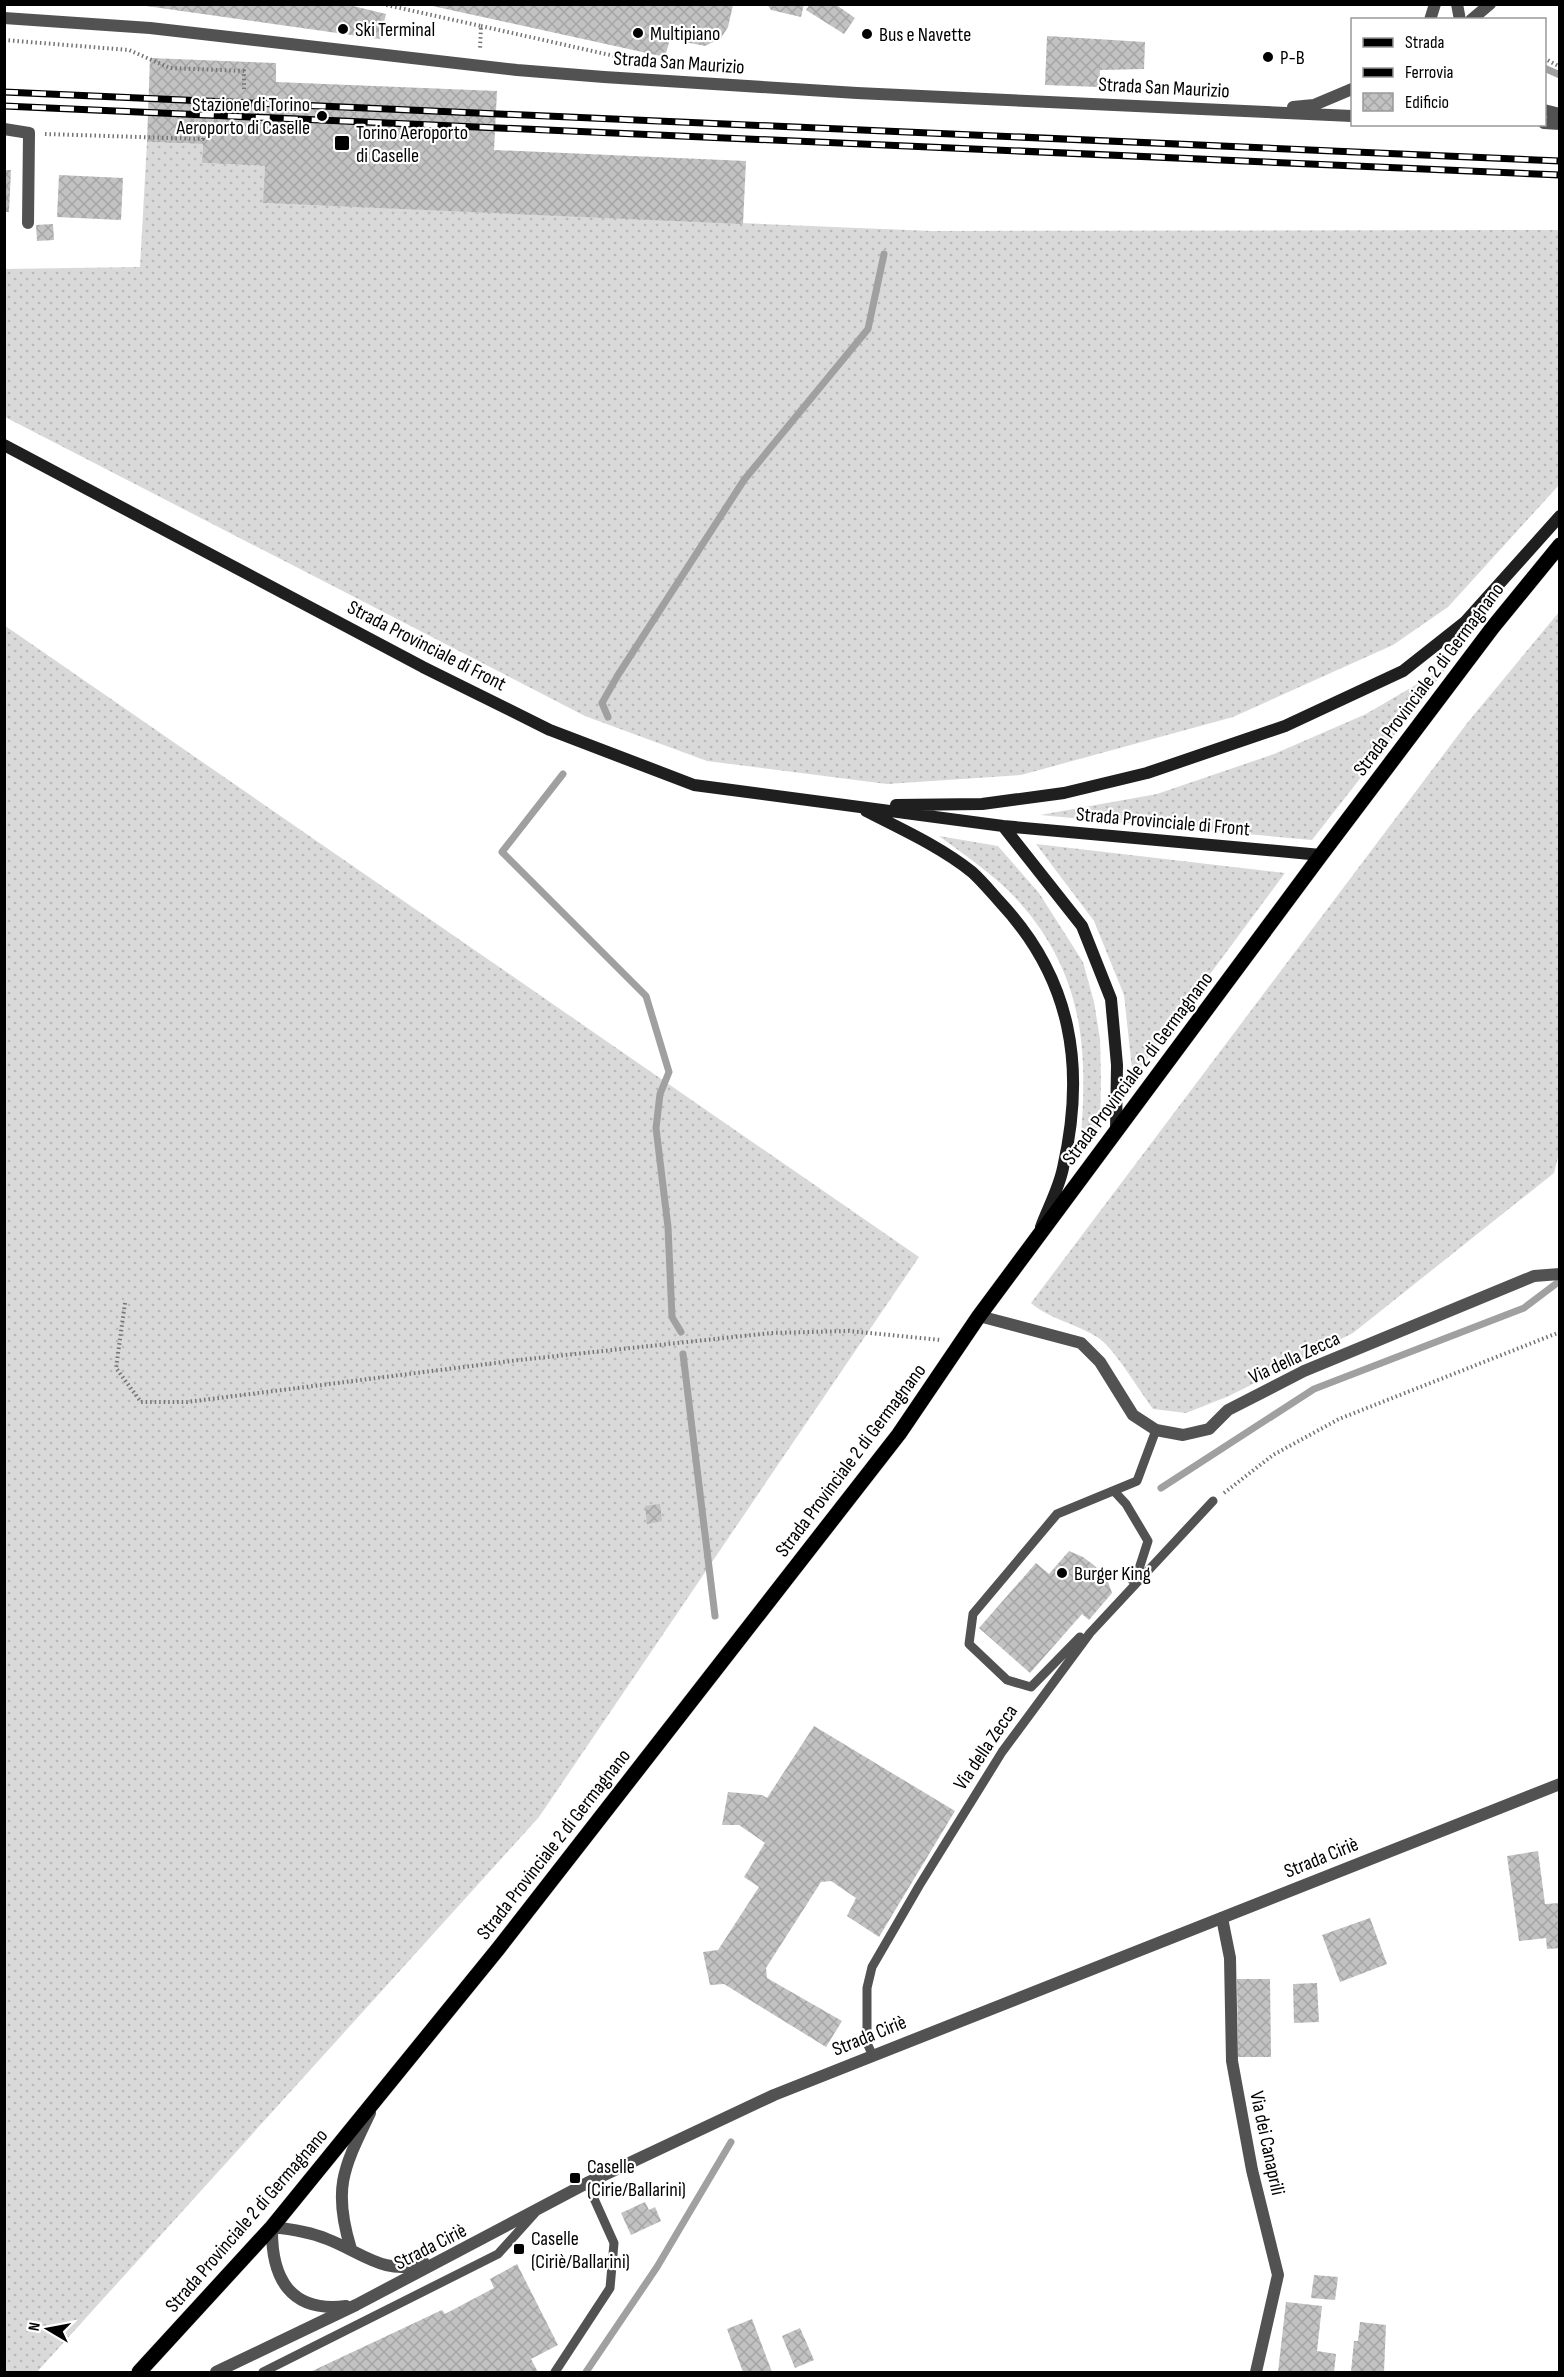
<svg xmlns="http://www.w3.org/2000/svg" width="1564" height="2377" font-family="'Sofia Sans Condensed',sans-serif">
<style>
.grass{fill:url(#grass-dots)}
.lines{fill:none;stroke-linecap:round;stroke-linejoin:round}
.stream{stroke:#a0a0a0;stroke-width:7}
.building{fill:url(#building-cross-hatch)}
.primary-casing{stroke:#dbdbdb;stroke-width:16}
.path{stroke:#747474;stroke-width:4;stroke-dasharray:1.5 3;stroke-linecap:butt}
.service{stroke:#525252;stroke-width:9}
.minor{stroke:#525252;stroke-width:12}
.tertiary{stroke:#525252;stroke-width:12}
.secondary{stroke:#1f1f1f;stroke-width:12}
.primary{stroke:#000;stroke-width:15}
.rail-casing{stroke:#000;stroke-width:7}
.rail{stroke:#fff;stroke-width:4.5;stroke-dasharray:14;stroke-linecap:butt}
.poi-dot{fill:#000;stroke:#fff;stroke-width:2}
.labels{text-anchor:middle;stroke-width:4.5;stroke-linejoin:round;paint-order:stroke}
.poi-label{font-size:20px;fill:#000;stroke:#fff;text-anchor:start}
.street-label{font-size:20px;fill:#000;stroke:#fff}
</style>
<defs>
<pattern id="grass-dots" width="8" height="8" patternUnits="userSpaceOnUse" patternTransform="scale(1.5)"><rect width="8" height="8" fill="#d9d9d9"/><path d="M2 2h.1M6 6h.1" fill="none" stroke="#b8b8b8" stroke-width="1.8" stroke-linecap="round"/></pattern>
<pattern id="building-cross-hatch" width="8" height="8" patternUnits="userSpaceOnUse" patternTransform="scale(1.5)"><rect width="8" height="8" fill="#c2c2c2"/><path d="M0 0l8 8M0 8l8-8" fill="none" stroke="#a5a5a5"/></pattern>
</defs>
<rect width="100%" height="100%" fill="#fff"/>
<path class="grass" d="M147,142L203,144L202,163L265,166L264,203L931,231L1559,230V485L1448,607L1393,645L1233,717L1021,775L887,784L707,761L585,716L5,417L4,269L140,267Z
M1559,612L1560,1149L1554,1173L1353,1333L1229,1396L1186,1413L1153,1409C1141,1393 1115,1350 1100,1339C1078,1324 1049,1319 1031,1303L1468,722Z
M4,625L919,1257L539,1817L37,2372H4Z
M1448,666L1312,840L1040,815L1157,794L1274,754L1366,714Z
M939,836L998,846L1039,893L1083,962L1094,1002L1100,1039L1101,1080L1100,1124L1080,1147C1088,1058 1086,983 1026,910C1003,881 969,858 939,836Z
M1036,844L1285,873L1133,1078L1124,995L1094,921Z"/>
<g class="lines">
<path class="stream" d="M1544,68L1560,75
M608,717L602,703L618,675L744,480L868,329L884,254
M563,774L502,852L646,996L669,1072L660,1094L656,1128L668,1227L672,1317L681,1332
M683,1354L715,1616
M1161,1488L1314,1389L1524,1308L1557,1283
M586,2372L657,2267L731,2142"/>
</g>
<path class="building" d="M132,4H345L386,14L380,39Z
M767,4H804L801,17L771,10Z
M810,4H835L855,18L844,34L806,10Z
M428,5H733L728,27L721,38L705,46L670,39L665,57Z
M1047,36L1145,42L1144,69L1100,70L1099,87L1045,85Z
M150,58L276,63V82L497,91L494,150L746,161L743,224L263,203L265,166L202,163L203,144L147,142Z
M4,170H11L9,212H4Z
M59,175L123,178L121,220L57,217Z
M53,224L54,240L37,241L36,225Z
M660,1504L662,1521L647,1524L645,1506Z
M1069,1551L1083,1557L1095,1566L1107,1579L1112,1593L1089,1620L1082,1614L1030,1673L979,1628L1036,1563L1049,1574Z
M814,1726L955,1811L879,1937L847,1916L856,1898L831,1881L821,1882L766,1968L767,1978L842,2021L826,2047L724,1984L710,1985L703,1952L718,1950L759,1887L744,1877L765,1843L739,1825H722L728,1792L762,1795L767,1798Z
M1538,1851L1545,1904L1560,1903V1948L1547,1949L1546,1938L1519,1941L1507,1856Z
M1370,1918L1387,1964L1340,1982L1322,1935Z
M1237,1979H1270L1271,2057H1238Z
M1317,1983L1319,2022L1294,2023L1293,1984Z
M645,2202L649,2210L655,2207L661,2221L631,2235L621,2213Z
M517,2264L558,2345L531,2359L538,2372H310L442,2310L445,2314L494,2288L490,2279Z
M1314,2275L1338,2277L1335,2300L1311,2298Z
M1286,2302L1322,2306L1317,2351L1336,2354L1334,2372H1278Z
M752,2319L772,2372H743L727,2329Z
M1360,2322L1386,2325L1384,2372H1351L1354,2341H1358Z
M800,2328L814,2360L795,2368L782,2336Z"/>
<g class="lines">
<g class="primary-casing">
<path id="primary" d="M139,2372L272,2227L498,1949L899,1434L979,1316L1321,855L1493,627L1560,545"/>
</g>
<path class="path" d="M382,4L481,26L480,50
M481,26L628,59
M4,40L129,50L170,68L244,71V89
M1544,58L1560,67
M45,134L203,139V126
M125,1303L116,1368L141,1402H187L519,1360L771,1333L849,1331L941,1340
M1224,1493L1273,1455L1339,1419L1560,1332"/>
<path class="service" d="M1114,1491L1126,1504L1148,1541L1137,1575L1132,1580
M1080,1637L1031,1687L1007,1680L969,1644L973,1614L1057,1514L1137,1481L1156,1430
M872,2054L867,2043V1988L872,1967L919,1886L1002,1752L1090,1633L1213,1501
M263,2372L498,2254L535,2213
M555,2372L610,2288L614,2243L587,2183"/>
<path class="minor" d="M1457,4L1460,20
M4,18L150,28L517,70L604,77L857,93L1352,116
M1430,20L1435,4
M1471,20L1490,4
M1293,107L1314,105L1352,89
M1544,110L1560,114
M1544,123L1560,124
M4,129L29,133L28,223
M979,1316L1081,1343L1100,1362L1133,1415L1156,1430L1183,1435L1209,1429L1228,1410L1304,1371L1534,1276L1560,1274
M1222,1918L1230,1958L1232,2061L1252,2170L1278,2275L1256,2372"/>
<path class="tertiary" d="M351,2249C332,2188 344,2167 370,2113
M346,2306C290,2313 271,2278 272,2227C291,2229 310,2232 327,2239C361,2252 386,2277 424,2263
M216,2372L356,2305L587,2183L774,2095L1560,1784"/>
<path class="secondary" d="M4,445L423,667L550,730L694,785L1003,826L1321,855
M896,805L982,804L1064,793L1147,773L1285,726L1403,671L1465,622L1560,516
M866,811C901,829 941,847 972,872C982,881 991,892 1000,902C1072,979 1086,1067 1063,1168C1059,1188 1048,1208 1041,1227
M1003,826L1082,926L1111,999L1117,1065L1116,1132"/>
<use href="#primary" class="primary"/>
<g class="rail-casing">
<path id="rail" d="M4,92L1560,161
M4,106L1560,175"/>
</g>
<use href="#rail" class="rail"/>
</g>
<g class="poi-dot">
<circle cx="343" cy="29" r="6"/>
<circle cx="638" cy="33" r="6"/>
<circle cx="867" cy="34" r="6"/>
<circle cx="1268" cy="57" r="6"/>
<circle cx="322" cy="116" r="6"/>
<rect x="334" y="135" width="16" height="16" rx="3"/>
<circle cx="1062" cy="1573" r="6"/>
<rect x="569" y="2172" width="12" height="12" rx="3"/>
<rect x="513" y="2243" width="12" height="12" rx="3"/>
</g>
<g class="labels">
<g class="poi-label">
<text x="355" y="36">Ski Terminal</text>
<text x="650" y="40">Multipiano</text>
<text x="879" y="41">Bus e Navette</text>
<text x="1280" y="64">P-B</text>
<text x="310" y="111" text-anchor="end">Stazione di Torino<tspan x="310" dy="23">Aeroporto di Caselle</tspan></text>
<text x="356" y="139">Torino Aeroporto<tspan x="356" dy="23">di Caselle</tspan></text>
<text x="1074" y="1580">Burger King</text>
<text x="587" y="2173">Caselle<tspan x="587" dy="23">(Cirie/Ballarini)</tspan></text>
<text x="531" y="2245">Caselle<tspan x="531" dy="23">(Ciriè/Ballarini)</tspan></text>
</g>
<g class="street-label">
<text transform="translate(679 62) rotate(4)" y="7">Strada San Maurizio</text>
<text transform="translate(1164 87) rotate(3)" y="7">Strada San Maurizio</text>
<text transform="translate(427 645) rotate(27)" y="7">Strada Provinciale di Front</text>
<text transform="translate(1428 679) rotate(-53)" y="7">Strada Provinciale 2 di Germagnano</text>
<text transform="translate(1163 821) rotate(5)" y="7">Strada Provinciale di Front</text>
<text transform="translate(1137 1068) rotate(-53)" y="7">Strada Provinciale 2 di Germagnano</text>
<text transform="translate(1294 1357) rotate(-25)" y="7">Via della Zecca</text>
<text transform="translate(850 1460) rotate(-53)" y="7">Strada Provinciale 2 di Germagnano</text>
<text transform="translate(985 1747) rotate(-56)" y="7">Via della Zecca</text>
<text transform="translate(553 1844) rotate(-52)" y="7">Strada Provinciale 2 di Germagnano</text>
<text transform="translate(1321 1857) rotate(-22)" y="7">Strada Ciriè</text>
<text transform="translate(869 2035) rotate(-22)" y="7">Strada Ciriè</text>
<text transform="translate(1268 2143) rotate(78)" y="7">Via dei Canaprili</text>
<text transform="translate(246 2220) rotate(-49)" y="7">Strada Provinciale 2 di Germagnano</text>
<text transform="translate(430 2246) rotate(-27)" y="7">Strada Ciriè</text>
</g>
</g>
<rect width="1564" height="2377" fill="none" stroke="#000000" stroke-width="12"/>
<rect x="1351" y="18" width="195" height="108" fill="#ffffff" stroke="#999999" stroke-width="1.5"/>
<rect x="1363" y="38" width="30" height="9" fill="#000000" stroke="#999999" stroke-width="1.5"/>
<text x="1405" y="48" font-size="18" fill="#000000">Strada</text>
<rect x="1363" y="68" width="30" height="9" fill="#000000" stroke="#999999" stroke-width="1.5"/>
<text x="1405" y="78" font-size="18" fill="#000000">Ferrovia</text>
<rect x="1363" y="93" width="30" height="18" fill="url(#building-cross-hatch)" stroke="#999999" stroke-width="1.5"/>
<text x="1405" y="108" font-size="18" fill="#000000">Edificio</text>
<g transform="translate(48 2329) rotate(280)" stroke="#ffffff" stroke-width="4.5" paint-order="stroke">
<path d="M0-4.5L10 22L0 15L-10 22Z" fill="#000000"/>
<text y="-9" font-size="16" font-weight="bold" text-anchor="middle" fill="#000000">N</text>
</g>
</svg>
